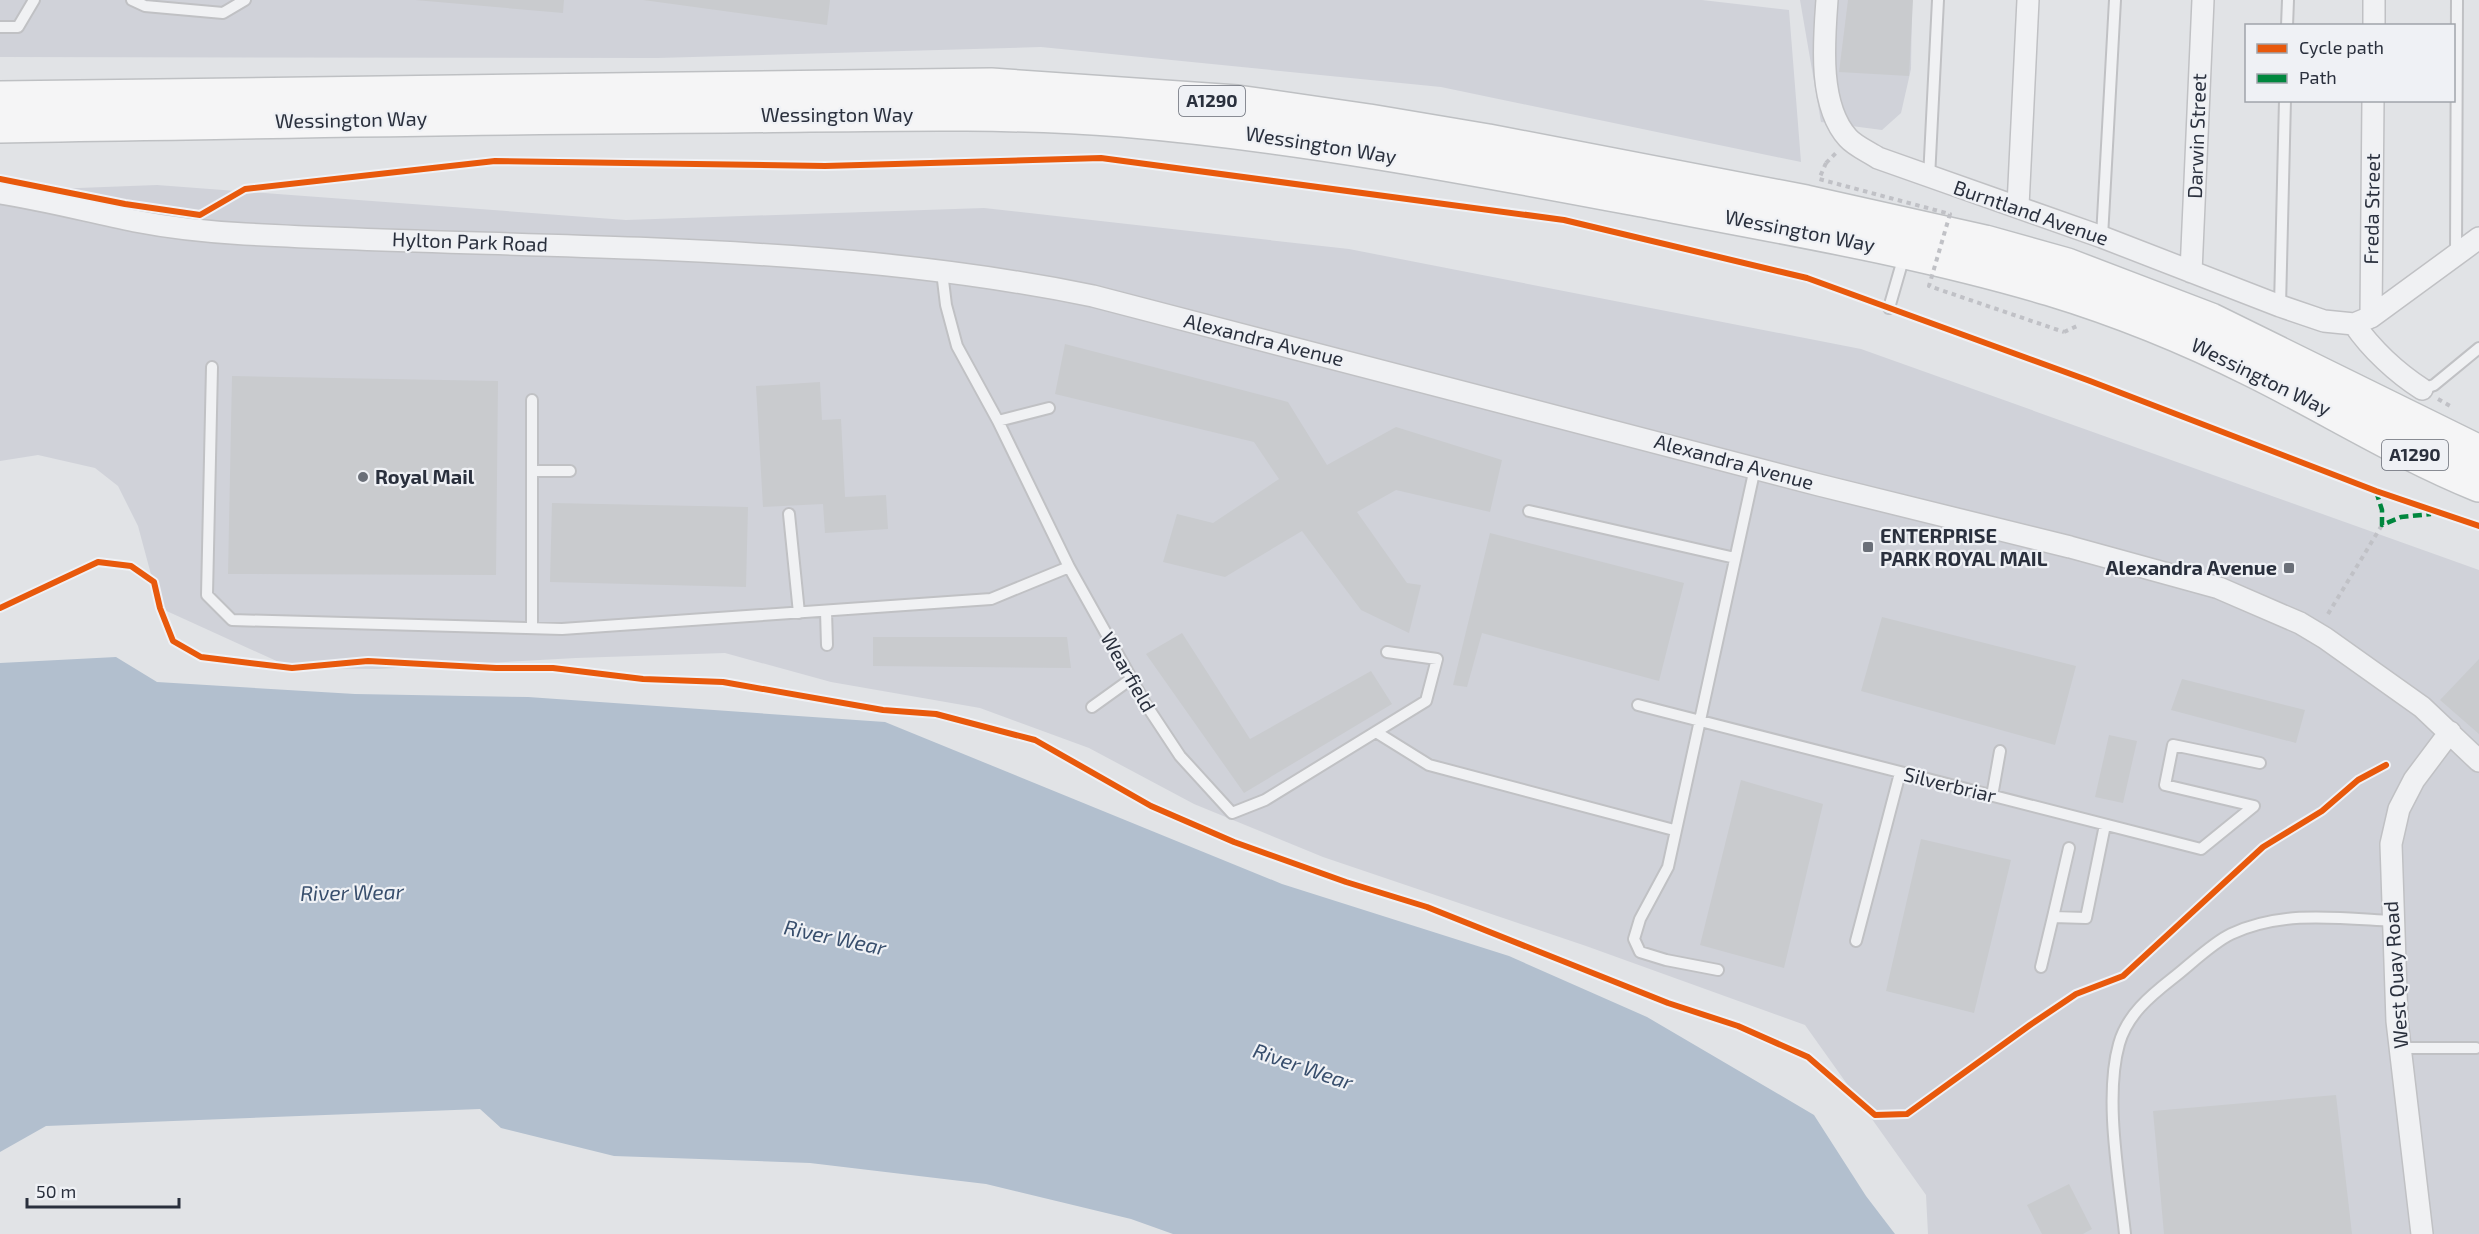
<svg xmlns="http://www.w3.org/2000/svg" width="2479" height="1234" font-family="'Exo 2',sans-serif">
<style>
.built{fill:#d0d2d9}
.water{fill:#b2bfce}
.building{fill:#c9cbce}
.lines{fill:none;stroke-linecap:round;stroke-linejoin:round}
.service-casing{stroke:#c0c1c4;stroke-width:14}
.minor-casing{stroke:#c0c1c4;stroke-width:24}
.primary-casing{stroke:#bec0c3;stroke-width:36}
.path{stroke:#c0c1c6;stroke-width:4;stroke-dasharray:4.5 4.5;stroke-linecap:butt}
.service{stroke:#f0f1f3;stroke-width:10}
.minor{stroke:#f0f1f3;stroke-width:21}
.primary{stroke:#f5f5f6;stroke-width:33}
.path-bridge{stroke:#c0c1c6;stroke-width:4;stroke-dasharray:4.5 4.5;stroke-linecap:butt}
.quiet{stroke:#00873e;stroke-width:4.5;stroke-dasharray:9 4.5;stroke-linecap:butt}
.cycleway-casing{stroke:#eff1f5;stroke-width:10}
.cycleway{stroke:#e8590c;stroke-width:6}
.poi-dot{fill:#6a6f78;stroke:#eff1f5;stroke-width:2}
.labels{text-anchor:middle;stroke-width:4.5;stroke-linejoin:round;paint-order:stroke}
.shield{fill:#eff1f5;stroke:#656a74;stroke-width:1.5}
.shield-label{font-size:18px;font-weight:bold;fill:#2a303d}
.street-label{font-size:20px;fill:#2a303d;stroke:#eff1f5}
.poi-label{font-size:20px;font-weight:bold;fill:#2a303d;stroke:#eff1f5;text-anchor:start}
.water-label{font-size:21px;font-style:italic;fill:#384e6c;stroke:#eff1f5}
</style>
<rect width="100%" height="100%" fill="#e1e3e6"/>
<path class="built" d="M0,0H1702L1789,10L1801,162L1441,87L1041,47L657,58L0,57Z
M1800,0H1912L1911,69L1901,113L1882,130L1821,122Z
M157,185L626,220L984,208L1349,249L1861,349L2479,570V1234H1928L1926,1195L1805,1025L1586,946L1323,857L1194,804L1089,748L980,708L831,682L725,653L576,658L378,669L292,668L160,608L138,526L118,486L95,468L38,455L0,461V191Z"/>
<path class="water" d="M116,657L157,682L355,694L528,697L885,722L1282,884L1509,956L1647,1017L1814,1115L1866,1196L1895,1234H1173L1131,1219L986,1184L810,1163L614,1156L501,1128L480,1109L46,1126L0,1152V663Z"/>
<path class="building" d="M415,0H564L563,13Z
M643,0H830L827,25Z
M1848,0H1913L1909,76L1839,72Z
M1065,344L1288,402L1327,465L1396,427L1502,460L1490,512L1396,490L1357,512L1407,583L1421,585L1409,633L1361,610L1302,531L1225,577L1163,562L1177,514L1213,523L1279,479L1254,442L1055,394Z
M232,376L498,381L496,575L228,574Z
M820,382L822,420L841,419L845,497L886,495L888,529L825,533L823,504L763,507L756,386Z
M552,503L748,507L746,587L550,582Z
M1490,533L1684,583L1659,681L1482,633L1467,687L1453,685Z
M1882,617L2076,666L2055,745L1861,691Z
M1182,633L1250,739L1371,671L1392,704L1244,793L1146,654Z
M873,637H1067L1071,668L873,666Z
M2479,659V734L2440,700Z
M2182,679L2305,710L2296,743L2171,710Z
M2109,735L2137,741L2123,803L2095,797Z
M1741,780L1823,804L1784,968L1700,945Z
M1921,839L2011,860L1974,1013L1886,991Z
M2336,1095L2352,1234H2164L2153,1111Z
M2069,1184L2092,1229L2083,1234H2042L2027,1205Z"/>
<g class="lines">
<g class="service-casing">
<path id="service" d="M132,0L145,6L223,13L245,0
M2287,26L2288,0
M0,27H18L34,0
M1929,178L1938,0
M2102,237L2115,0
M2456,254L2457,0
M942,272L946,305L957,346L998,421L1069,567L1145,703L1180,756L1232,813L1265,800L1426,701L1437,659L1387,652
M2280,306L2285,100
M1889,308L1904,256
M212,367L207,595L232,620L562,629L991,599L1069,567
M2422,389L2434,385L2479,348
M998,421L1049,408
M532,471H570
M1529,511L1735,558
M789,514L799,613
M826,611L827,645
M532,628V400
M1638,705L2201,849L2254,806L2165,785L2173,745L2260,763
M1092,707L1131,679
M1376,732L1429,765L1674,830
M1992,796L2000,751
M2069,848L2053,917L2086,918L2105,825
M1856,941L1900,773
M2041,967L2053,917
M1718,970L1666,960L1640,952L1634,939L1640,919L1668,867L1755,468
M2400,1048H2476
M2125,1234C2119,1178 2104,1097 2119,1044C2127,1015 2150,996 2173,978C2190,965 2212,943 2231,934C2282,910 2338,918 2392,921"/>
</g>
<g class="minor-casing">
<path id="minor" d="M1827,0C1824,41 1818,105 1848,138C1855,146 1869,152 1878,158L2102,237L2280,306L2324,321L2354,324L2371,317L2479,238
M2374,26V0
M0,193C46,200 90,212 135,221C171,228 209,232 245,234C528,250 815,239 1093,296L1819,485L2070,547L2219,588L2300,623L2325,638L2422,707L2479,761
M2018,206L2028,0
M2191,272L2203,0
M2371,317L2373,100
M2354,324C2371,349 2397,373 2422,389
M2422,1234L2397,1021L2391,844L2399,809L2414,780L2450,732"/>
</g>
<g class="primary-casing">
<path id="primary" d="M0,98L991,85L1237,102L1369,121L1488,141L1806,202L1985,242L2067,265L2211,320L2479,452
M0,126C242,122 485,117 727,116C859,115 991,110 1122,120C1300,135 1477,169 1652,202C1785,228 1920,250 2050,289C2119,310 2188,338 2252,370C2327,407 2400,453 2479,485"/>
</g>
<path class="path" d="M1826,163L1836,153
M2064,332L2077,326
M2438,399L2452,407
M2328,614L2382,525"/>
<use href="#service" class="service"/>
<use href="#minor" class="minor"/>
<use href="#primary" class="primary"/>
<path class="path-bridge" d="M1826,163L1819,179L1950,214L1929,286L2064,332"/>
<path class="quiet" d="M2376,491L2382,510V525L2401,517L2431,514"/>
<g class="cycleway-casing">
<path id="cycleway" d="M0,179L125,204L200,215L245,189L495,161L825,166L1101,158L1564,220L1807,278L2090,381L2376,491L2479,526
M0,608L98,562L131,566L154,582L160,608L173,641L201,657L292,668L368,661L496,668H553L643,679L723,682L883,710L936,714L1035,740L1151,806L1234,842L1346,882L1427,907L1668,1003L1738,1026L1808,1057L1875,1115L1907,1114L2030,1025L2076,994L2123,976L2263,847L2322,811L2358,780L2386,765"/>
</g>
<use href="#cycleway" class="cycleway"/>
</g>
<g class="poi-dot">
<circle cx="363" cy="477" r="6"/>
<rect x="1862" y="541" width="12" height="12" rx="3"/>
<rect x="2283" y="562" width="12" height="12" rx="3"/>
</g>
<g class="labels">
<g class="shield">
<rect x="1179" y="86" width="66" height="30" rx="4.5"/>
<rect x="2382" y="440" width="66" height="30" rx="4.5"/>
</g>
<g class="shield-label">
<text x="1212" y="107">A1290</text>
<text x="2415" y="461">A1290</text>
</g>
<g class="street-label">
<text x="837" y="122">Wessington Way</text>
<text transform="translate(351 120) rotate(-1)" y="7">Wessington Way</text>
<text transform="translate(2197 136) rotate(-88)" y="7">Darwin Street</text>
<text transform="translate(1321 145) rotate(9)" y="7">Wessington Way</text>
<text transform="translate(2372 209) rotate(-89)" y="7">Freda Street</text>
<text transform="translate(2031 213) rotate(19)" y="7">Burntland Avenue</text>
<text transform="translate(1800 231) rotate(11)" y="7">Wessington Way</text>
<text transform="translate(470 242) rotate(2)" y="7">Hylton Park Road</text>
<text transform="translate(1264 340) rotate(14)" y="7">Alexandra Avenue</text>
<text transform="translate(2261 377) rotate(26)" y="7">Wessington Way</text>
<text transform="translate(1734 462) rotate(15)" y="7">Alexandra Avenue</text>
<text transform="translate(1128 672) rotate(60)" y="7">Wearfield</text>
<text transform="translate(1950 785) rotate(14)" y="7">Silverbriar</text>
<text transform="translate(2396 975) rotate(-94)" y="7">West Quay Road</text>
</g>
<g class="poi-label">
<text x="375" y="484">Royal Mail</text>
<text x="1880" y="543">ENTERPRISE<tspan x="1880" dy="23">PARK ROYAL MAIL</tspan></text>
<text x="2277" y="575" text-anchor="end">Alexandra Avenue</text>
</g>
<g class="water-label">
<text transform="translate(352 893) rotate(-1)" y="7">River Wear</text>
<text transform="translate(835 938) rotate(12)" y="7">River Wear</text>
<text transform="translate(1303 1067) rotate(19)" y="7">River Wear</text>
</g>
</g>
<rect x="2245" y="24" width="210" height="78" fill="#eff1f5" stroke="#a0a4ab" stroke-width="1.5"/>
<rect x="2257" y="44" width="30" height="9" fill="#e8590c" stroke="#a0a4ab" stroke-width="1.5"/>
<text x="2299" y="54" font-size="18" fill="#2a303d">Cycle path</text>
<rect x="2257" y="74" width="30" height="9" fill="#00873e" stroke="#a0a4ab" stroke-width="1.5"/>
<text x="2299" y="84" font-size="18" fill="#2a303d">Path</text>
<path d="M27 1198v9h152v-9" fill="none" stroke="#2a303d" stroke-width="3"/>
<text x="36" y="1198" font-size="18" fill="#2a303d" stroke="#eff1f5" stroke-width="4.5" paint-order="stroke">50 m</text>
</svg>
